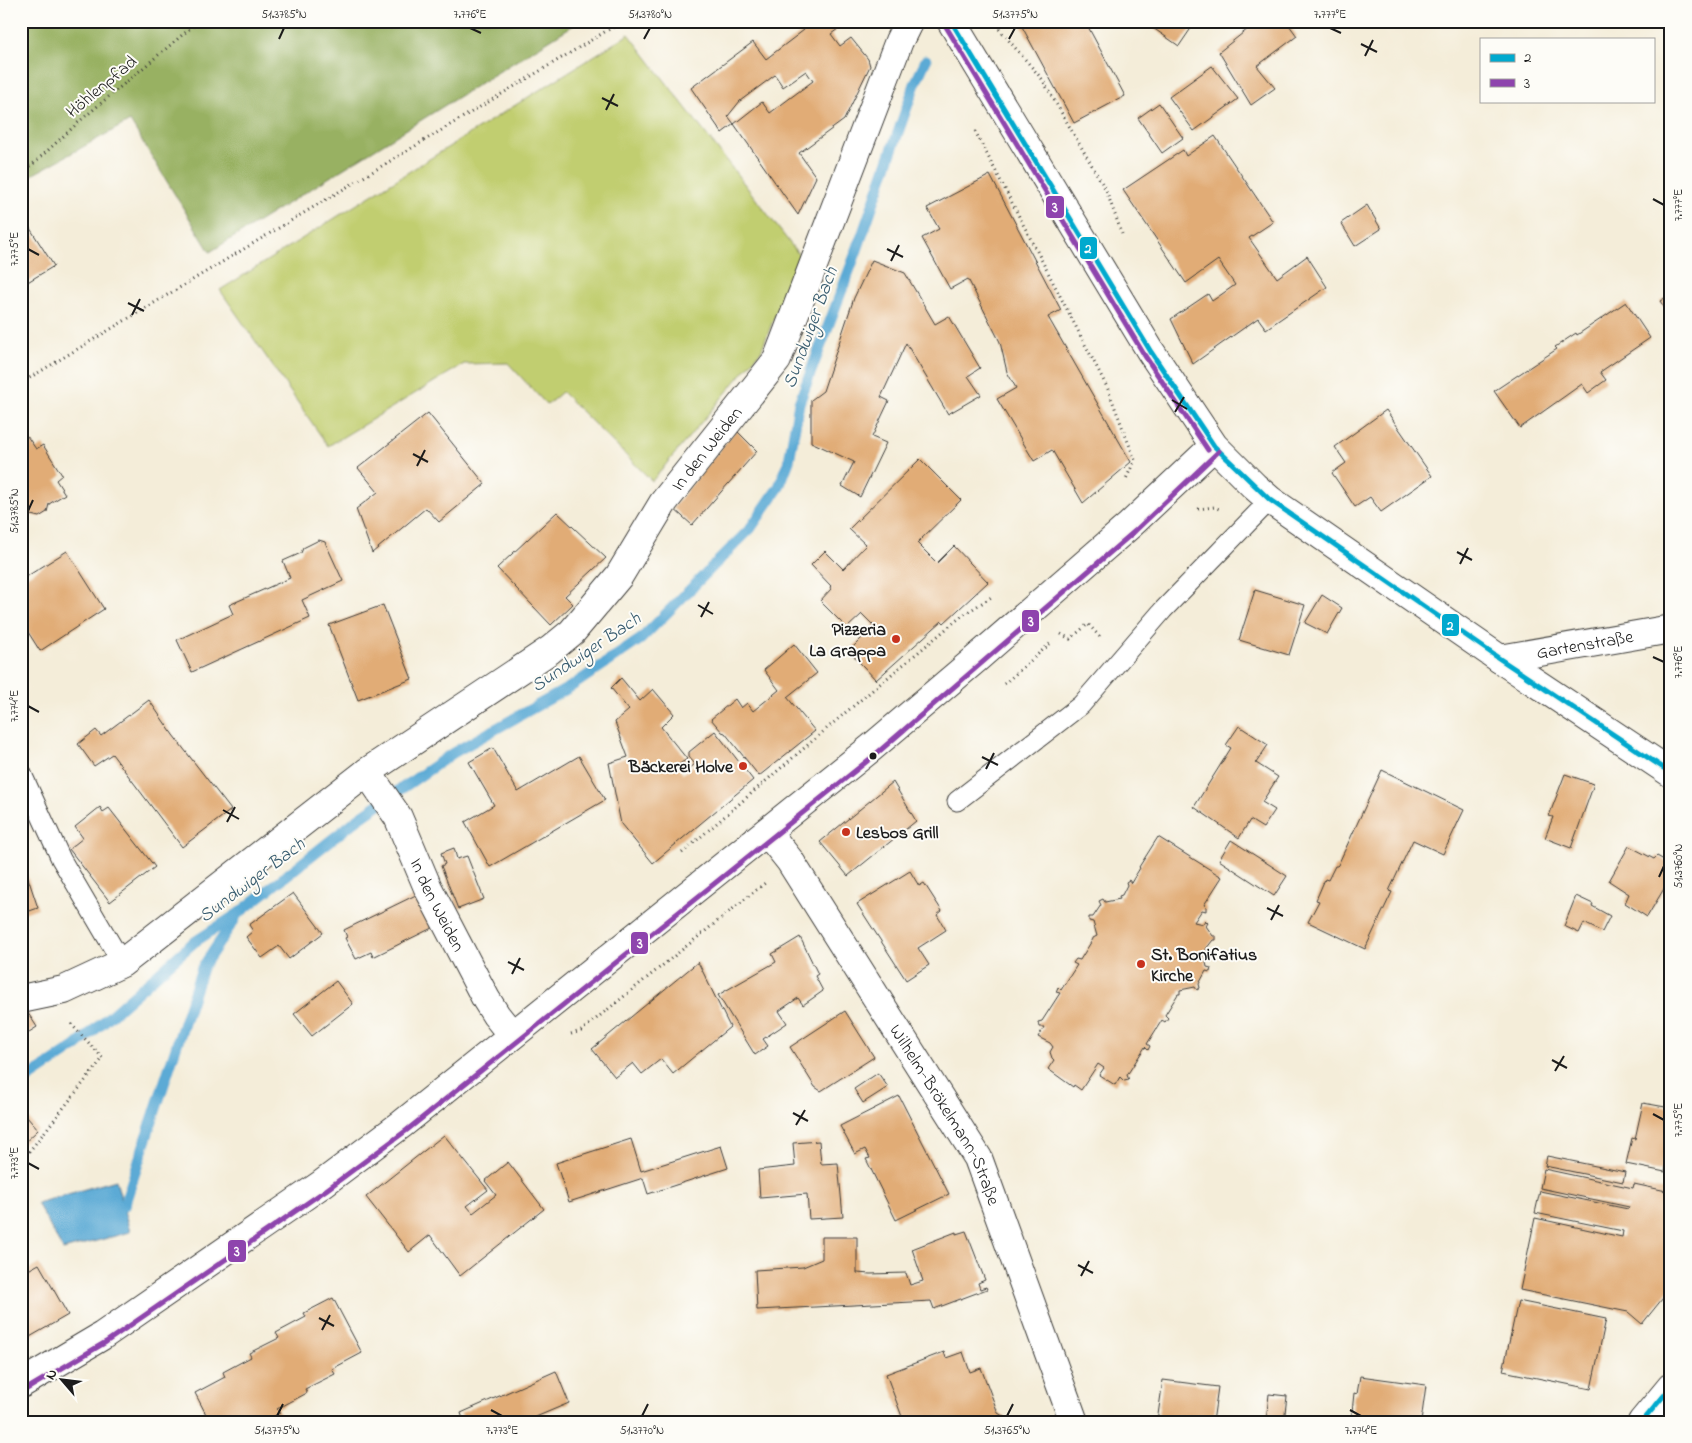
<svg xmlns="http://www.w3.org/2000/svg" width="1692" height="1443" font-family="'Indie Flower',sans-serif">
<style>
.green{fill:#c1ce70;stroke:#6e7546}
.forest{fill:#98b162;stroke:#5a663f}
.water{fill:#5baad5;stroke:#3c6378}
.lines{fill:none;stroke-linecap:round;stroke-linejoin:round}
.stream{stroke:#5baad5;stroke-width:11}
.building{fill:#e1ac76;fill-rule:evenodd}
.lane-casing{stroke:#3c3b38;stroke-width:21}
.street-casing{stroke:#3c3b38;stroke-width:30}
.secondary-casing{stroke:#3c3b38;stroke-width:30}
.path{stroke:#3c3b38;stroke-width:3;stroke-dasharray:1 4;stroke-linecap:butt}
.lane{stroke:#fff;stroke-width:19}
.street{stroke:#fff;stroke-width:28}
.secondary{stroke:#fff;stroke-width:28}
.bus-1-casing{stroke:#fdfcf7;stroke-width:9}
.bus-2-casing{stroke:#fdfcf7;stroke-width:9}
.bus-1{stroke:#00a9ce;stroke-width:5}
.bus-2{stroke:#8e44ad;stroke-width:5}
.ticks{fill:none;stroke:#1c1c1c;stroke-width:2}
.poi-dot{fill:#c8321e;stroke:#fdfcf7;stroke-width:2}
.bus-dot{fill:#1c1c1c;stroke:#fdfcf7;stroke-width:2}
.labels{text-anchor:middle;stroke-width:4;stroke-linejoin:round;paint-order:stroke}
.street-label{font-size:18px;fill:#1c1c1c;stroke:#fdfcf7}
.poi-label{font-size:18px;font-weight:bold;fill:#1c1c1c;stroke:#fdfcf7;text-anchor:end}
.water-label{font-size:19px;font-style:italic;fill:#385c6f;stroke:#fdfcf7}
.line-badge{stroke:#fdfcf7;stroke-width:2}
.badge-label{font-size:14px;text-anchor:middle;font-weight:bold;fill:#fff}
.neatline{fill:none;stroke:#1c1c1c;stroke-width:2}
.ticks-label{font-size:12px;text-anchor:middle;fill:#1c1c1c}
</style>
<rect width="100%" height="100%" fill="#fdfcf7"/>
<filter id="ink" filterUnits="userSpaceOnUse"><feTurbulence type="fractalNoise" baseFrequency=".02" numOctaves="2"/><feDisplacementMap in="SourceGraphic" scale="10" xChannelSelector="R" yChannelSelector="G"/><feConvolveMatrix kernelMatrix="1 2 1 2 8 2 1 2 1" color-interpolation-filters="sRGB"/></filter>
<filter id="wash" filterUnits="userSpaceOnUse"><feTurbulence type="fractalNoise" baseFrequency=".0096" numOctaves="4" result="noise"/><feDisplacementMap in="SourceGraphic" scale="20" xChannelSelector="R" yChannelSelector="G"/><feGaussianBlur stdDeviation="1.12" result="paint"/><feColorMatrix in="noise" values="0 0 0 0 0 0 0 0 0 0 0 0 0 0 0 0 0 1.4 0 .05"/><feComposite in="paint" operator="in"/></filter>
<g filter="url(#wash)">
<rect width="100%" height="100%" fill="#f4edd9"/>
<path class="green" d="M629,34L799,255L761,351L652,481L562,392L547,405L508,363L464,364L328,446L220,290Z"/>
<path class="forest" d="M21,21H580L210,252L130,121L21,181Z"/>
<path class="water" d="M116,1180L130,1232L63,1250L37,1203Z"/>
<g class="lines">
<path class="stream" d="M21,1083L76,1046L193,943L239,913L359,818L453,753L572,686L641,639L750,529L779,487L789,461L799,403L857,250L915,84L926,60
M124,1206L202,968L235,919"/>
</g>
<g id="blocks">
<path class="building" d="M798,21H849L831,34L840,46L851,38L868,59L870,66L844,120L799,153L816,177L798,215L734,124L722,133L691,88L753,42L766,59L804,30ZM806,71L813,81L770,113L762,102L734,124L728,116L740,101L775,75L783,87Z
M1019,21H1085L1125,96L1074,123Z
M1143,21H1196L1179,46Z
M1258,21H1294L1289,25L1297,36L1257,66L1275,88L1251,105L1219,52Z
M1212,66L1238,99L1194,131L1169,97Z
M1159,103L1183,138L1162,153L1138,118Z
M1215,136L1273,222L1249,238L1277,278L1307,256L1327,287L1266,329L1258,318L1193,364L1171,319L1208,294L1212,301L1235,285L1218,260L1186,283L1123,190L1183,150L1186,156Z
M990,175L1061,310L1048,317L1131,462L1083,503L1052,450L1034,461L997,399L1016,388L1007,372L1000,342L968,279L950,289L922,238L939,229L927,208Z
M1367,205L1381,229L1355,246L1341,223Z
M26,222L54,266L21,286V224Z
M872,260L905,273L935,324L949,316L980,368L968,376L981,395L948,414L906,343L881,397L889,401L872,437L886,443L860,497L842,486L854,462L811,442V400L823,391L854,298Z
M1671,294V317L1660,301Z
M1626,302L1650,338L1600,372L1606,380L1588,393L1582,384L1520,428L1494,391L1557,349L1555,347L1576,333L1577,335Z
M1386,410L1432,476L1381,512L1370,497L1355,507L1332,473L1346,463L1335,447Z
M428,413L485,484L439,522L426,508L372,553L356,509L378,492L358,468Z
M736,430L757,451L692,525L673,508Z
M27,436L36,449L43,445L62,475L56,480L65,494L49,504L47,512L39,517L31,515L21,521V439Z
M920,459L961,500L917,543L937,563L954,546L988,582L944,623L942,621L876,680L849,651L874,626L862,614L847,628L820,601L831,589L830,587L831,586L811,565L825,551L843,569L866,545L849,529Z
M557,512L606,558L565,596L573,604L551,625L497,568Z
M319,540L325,542L343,581L302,600L310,618L192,672L177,640L233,614L229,605L290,578L283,561L301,553L303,548Z
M67,551L104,609L40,651L21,621V580Z
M1255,590L1305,605L1289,655L1239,640Z
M1322,595L1342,608L1327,634L1305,623Z
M383,605L412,679L358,700L329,625Z
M794,644L817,673L787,697L815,731L759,776L725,733L722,732L711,719L735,699L741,708L747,703L753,711L779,690L764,670Z
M621,678L640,701L653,689L674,714L661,727L687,759L677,766L683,774L695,764L689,757V752L715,731L753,780L653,863L621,824L609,763L628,757L615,722L629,710L611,688Z
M149,700L173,735L231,810L182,847L112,754L94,766L78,744L96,730L101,736Z
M1239,726L1268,745L1256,763L1278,777L1262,802L1275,810L1263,828L1250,820L1239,838L1194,807L1231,748L1226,745Z
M493,748L518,792L579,756L605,800L490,867L465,822L494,805L469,762Z
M1382,770L1464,810L1443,854L1413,840L1389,891L1392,892L1365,949L1308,922L1319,901L1316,900L1325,879L1328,880L1335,866H1337L1338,865Z
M1565,774L1594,784L1571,848L1545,838L1553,817L1549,816Z
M893,782L916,821L848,876L820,842Z
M21,798L28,814L21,817Z
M100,807L103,812L109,808L155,867L110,902L69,849L83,838L75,827Z
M1158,837L1222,877L1204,905L1206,906V911L1202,910L1194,922L1203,924L1205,920L1208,923L1206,926L1213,936H1216V940H1213L1206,949L1207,951L1204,953L1207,967L1211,968L1210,972L1206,971L1199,984L1200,988L1197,990L1195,987L1180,990V994H1178L1165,1015L1168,1018L1165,1022L1162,1020L1147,1044L1150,1046L1148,1050L1145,1047L1127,1075L1129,1080L1124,1081L1120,1077L1115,1085L1099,1075L1104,1068L1098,1064L1081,1090L1074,1085L1073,1087L1048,1069L1054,1060L1052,1058L1050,1052L1053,1047L1050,1043L1038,1037L1044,1027H1039L1038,1022L1042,1021L1060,993L1056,992L1058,987L1061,990L1077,965L1073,963L1076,959L1080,960L1093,939V938L1097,936L1093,922L1089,921V917H1093L1101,905L1099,901L1103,899L1105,902L1120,899L1119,896L1122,895L1127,885L1126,882L1129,880L1131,883L1140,868L1139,867Z
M1231,840L1287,876L1274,896L1219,860Z
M1629,846L1654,859L1657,856L1671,864V877L1647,917L1625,903L1629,894L1609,881Z
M454,848L457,859L467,856L484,899L458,909L441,866L445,864L441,853Z
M22,860L38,908L21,914V861Z
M910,871L919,886L924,883L942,911L937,915L946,930L918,948L929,965L906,980L857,904Z
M293,893L323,933L289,959L279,946L262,958L246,937L253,931L249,925Z
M418,894L434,927L373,957L371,952L356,959L345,938L347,937L344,930Z
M1576,896L1593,904L1592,906L1610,916L1602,932L1584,923L1579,933L1564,926Z
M800,937L818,974L815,976L823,991L803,1005L798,998L779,1011L787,1023L763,1039L768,1046L755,1055L718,995L776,962L772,954Z
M698,962L730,1027L673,1074L661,1059L642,1074L633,1063L615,1077L592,1049Z
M336,981L353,1004L312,1036L294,1014Z
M24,1007L37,1027L21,1037V1009Z
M845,1011L874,1057L821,1091L815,1087L790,1047Z
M878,1073L888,1087L863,1103L854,1089Z
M899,1096L949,1194L896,1220L866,1159L870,1158L865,1149L855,1154L840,1126Z
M1643,1103L1671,1108V1141L1665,1172L1626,1164L1632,1138L1635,1139Z
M21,1110L38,1130L21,1146Z
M444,1135L488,1190L467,1206L473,1213L496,1195L485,1181L508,1162L544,1209L460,1276L430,1235L409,1252L366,1197Z
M631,1139L641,1171L721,1146L728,1168L648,1194L643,1178L569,1202L556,1163Z
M819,1141L821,1164L838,1163L843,1217L809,1219L807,1194L760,1198L758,1170L795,1166L793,1143Z
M1547,1156L1625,1172L1623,1182L1545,1166Z
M1544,1169L1633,1188L1634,1184L1671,1192V1288L1642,1324L1628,1312L1520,1290L1535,1218L1622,1237L1623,1231L1535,1213L1540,1191L1628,1209L1629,1207L1540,1188Z
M966,1231L985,1280L978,1283L980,1289L986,1287L987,1289L934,1309L931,1301L757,1310L755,1270L803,1267L822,1259V1237H857V1273L870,1274L906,1273L910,1285L923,1281L912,1249L956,1232V1234Z
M39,1264L68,1315L21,1342V1274Z
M333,1298L362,1353L332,1369L335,1374L305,1389L307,1393L277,1409L280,1413L263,1422H210L195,1393L225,1377L223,1372L251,1357L249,1353L279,1338L276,1333L306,1317L304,1313Z
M1518,1301L1606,1319L1591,1389L1503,1371Z
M944,1352L946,1358L963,1352L970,1372L981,1368L998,1413L1006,1418L1007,1422H904L886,1374Z
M556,1371L569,1403L524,1422H464L461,1413Z
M1360,1376L1426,1385L1421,1422H1351L1354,1393L1357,1394Z
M1163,1380L1218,1387L1213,1422H1157Z
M1269,1394L1287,1396L1284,1422H1266Z"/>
</g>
</g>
<g filter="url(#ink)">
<use href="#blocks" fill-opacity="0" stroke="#3c3b38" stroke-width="1"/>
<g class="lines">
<g class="lane-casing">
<path id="lane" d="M21,772L61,859L122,963
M957,801L1081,705L1163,610L1270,500"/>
</g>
<g class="street-casing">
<g id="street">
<path id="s1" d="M1500,659L1671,629"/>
<path id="s2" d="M367,772L398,817L428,888L486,999L496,1015L512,1035"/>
<path id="s3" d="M767,832L790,861L978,1158L1074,1422"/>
<path id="s4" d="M21,999L64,990L122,963L367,772L550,650L572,632L619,576L663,503L777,360L899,41L909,21"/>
</g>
</g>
<g class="secondary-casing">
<path id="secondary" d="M951,21L1151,352L1214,446L1254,486L1270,500L1500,659L1671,773
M21,1384L102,1336L322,1184L402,1124L871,748L976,659L1130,525L1214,446
M1642,1422L1671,1387"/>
</g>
<path class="path" d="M999,29L1042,79L1106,190L1122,234
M975,131L1107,387L1135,460L1125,481
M21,172L34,163L81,120L199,21
M21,383L623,21
M1198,509L1214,507L1219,509
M1061,634L1070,639L1088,624L1100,637
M1004,684L1052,642
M682,853L845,713L963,615L993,596
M571,1034L581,1031L765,883
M24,1205V1158L103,1058L72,1025L71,1022"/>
<use href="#lane" class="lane"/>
<use href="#street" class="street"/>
<use href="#secondary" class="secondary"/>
<g class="bus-1-casing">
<path id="bus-1" d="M951,21L1151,352L1214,446L1270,500L1500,659L1671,773
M1642,1422L1671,1387"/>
</g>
<g class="bus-2-casing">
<path id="bus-2" d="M945,25L1145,356L1208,450
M25,1390L106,1342L326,1190L407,1130L876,754L1135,531L1219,451"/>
</g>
<use href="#bus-1" class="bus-1"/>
<use href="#bus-2" class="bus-2"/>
</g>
</g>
<path class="ticks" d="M470,28L481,33M1330,28L1341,33M279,39L284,28M644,39L650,28M1009,39L1015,28M1361,44L1377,52M1365,56L1373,40M602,98L618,106M606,110L614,94M1653,199L1664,205M28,249L39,255M887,249L903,257M891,261L899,245M128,303L144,311M132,315L140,299M1172,400L1187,409M1175,412L1184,397M413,454L428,462M417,466L425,450M28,511L33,500M1457,552L1472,560M1460,564L1468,548M698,605L713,614M701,617L709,602M1653,657L1664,662M28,706L39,712M982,757L998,765M986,769L994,753M223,810L239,819M227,822L235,807M1659,877L1664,866M1267,908L1283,916M1271,920L1279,905M508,962L524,970M512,974L520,958M1552,1060L1567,1068M1555,1071L1564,1056M793,1113L808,1121M1653,1114L1664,1120M796,1125L805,1110M28,1163L39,1169M1078,1265L1093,1273M1081,1276L1089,1261M319,1318L334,1326M322,1330L330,1315M491,1410L502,1416M1350,1410L1361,1416M277,1416L283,1404M642,1416L648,1404M1007,1416L1013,1404"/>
<g class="poi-dot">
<circle cx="896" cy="639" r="5"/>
<circle cx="743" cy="766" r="5"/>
<circle cx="846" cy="832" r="5"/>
<circle cx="1141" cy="964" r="5"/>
</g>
<circle class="bus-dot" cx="873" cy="756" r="4.5"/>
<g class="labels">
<g class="street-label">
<text transform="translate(101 86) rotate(-40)" y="6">Höhlenpfad</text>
<text dy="6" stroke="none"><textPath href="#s4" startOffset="895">In den Weiden</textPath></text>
<text dy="6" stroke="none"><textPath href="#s1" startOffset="86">Gartenstraße</textPath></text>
<text dy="6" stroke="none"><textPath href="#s2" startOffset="151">In den Weiden</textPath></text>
<text dy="6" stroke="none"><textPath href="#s3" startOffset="335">Wilhelm-Brökelmann-Straße</textPath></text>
</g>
<g class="poi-label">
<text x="886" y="635">Pizzeria<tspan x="886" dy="21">La Grappa</tspan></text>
<text x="733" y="772">Bäckerei Holve</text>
<text x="856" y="838" text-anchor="start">Lesbos Grill</text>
<text x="1151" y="960" text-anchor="start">St. Bonifatius<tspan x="1151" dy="21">Kirche</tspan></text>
</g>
<g class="water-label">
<text transform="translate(809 327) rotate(-70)" y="7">Sundwiger Bach</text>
<text transform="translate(585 651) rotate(-34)" y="7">Sundwiger Bach</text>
<text transform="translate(251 879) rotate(-37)" y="7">Sundwiger Bach</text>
</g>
</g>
<g class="line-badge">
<rect x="1045" y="195" width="20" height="24" rx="5" fill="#8e44ad"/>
<rect x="1079" y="236" width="19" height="24" rx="5" fill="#00a9ce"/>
<rect x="1021" y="609" width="19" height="24" rx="5" fill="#8e44ad"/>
<rect x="1441" y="613" width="19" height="24" rx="5" fill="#00a9ce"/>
<rect x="630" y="931" width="19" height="24" rx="5" fill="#8e44ad"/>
<rect x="227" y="1239" width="20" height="24" rx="5" fill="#8e44ad"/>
</g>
<g class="badge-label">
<text x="1055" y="212">3</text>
<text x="1088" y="253">2</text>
<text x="1031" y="626">3</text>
<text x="1450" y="630">2</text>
<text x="640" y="948">3</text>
<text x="237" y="1256">3</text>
</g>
<rect width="1692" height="1443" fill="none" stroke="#fdfcf7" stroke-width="55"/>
<rect x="1480" y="38" width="175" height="65" fill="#fdfcf7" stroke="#a3a29f"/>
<rect x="1490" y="54" width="25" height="8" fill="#00a9ce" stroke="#a3a29f"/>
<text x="1524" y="62" font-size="15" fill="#1c1c1c">2</text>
<rect x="1490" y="79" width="25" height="8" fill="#8e44ad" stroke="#a3a29f"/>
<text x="1524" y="88" font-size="15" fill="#1c1c1c">3</text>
<g transform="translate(62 1380) rotate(298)" stroke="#fdfcf7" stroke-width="4" paint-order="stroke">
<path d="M0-4L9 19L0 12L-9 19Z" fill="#1c1c1c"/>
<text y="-8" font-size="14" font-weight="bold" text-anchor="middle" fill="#1c1c1c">N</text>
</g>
<rect x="28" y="28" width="1636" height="1388" class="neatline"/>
<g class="ticks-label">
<text x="284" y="18">51.3785°N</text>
<text x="470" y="18">7.776°E</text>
<text x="650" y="18">51.3780°N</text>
<text x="1015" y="18">51.3775°N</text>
<text x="1330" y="18">7.777°E</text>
<text transform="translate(1678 205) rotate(-90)" y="4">7.777°E</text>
<text transform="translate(14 249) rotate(-90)" y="4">7.775°E</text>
<text transform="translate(14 511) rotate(-90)" y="4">51.3785°N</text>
<text transform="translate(1678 662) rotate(-90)" y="4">7.776°E</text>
<text transform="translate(14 706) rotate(-90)" y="4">7.774°E</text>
<text transform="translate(1678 866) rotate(-90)" y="4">51.3760°N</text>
<text transform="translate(1678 1120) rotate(-90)" y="4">7.775°E</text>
<text transform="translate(14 1163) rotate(-90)" y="4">7.773°E</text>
<text x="277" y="1434">51.3775°N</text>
<text x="502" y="1434">7.773°E</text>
<text x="642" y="1434">51.3770°N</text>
<text x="1007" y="1434">51.3765°N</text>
<text x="1361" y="1434">7.774°E</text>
</g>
</svg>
